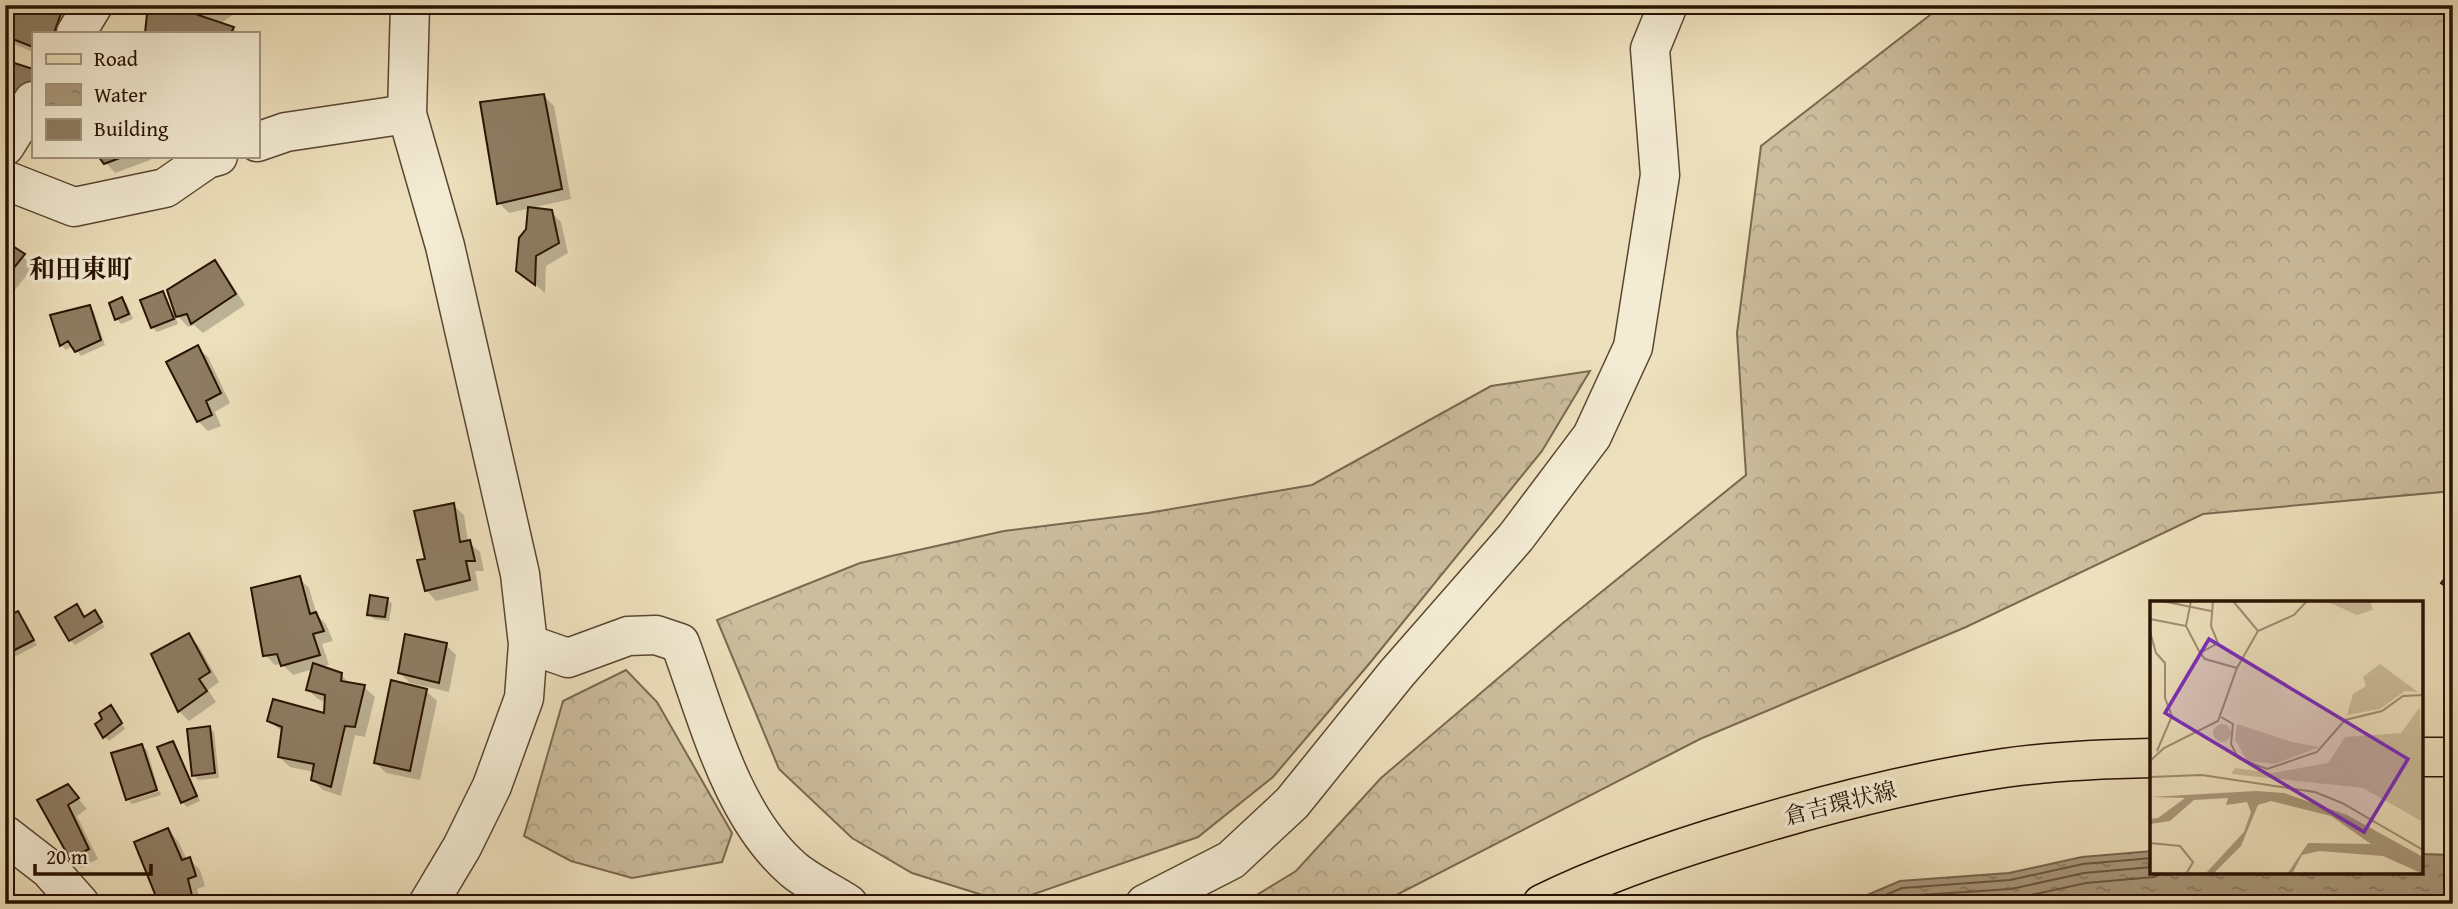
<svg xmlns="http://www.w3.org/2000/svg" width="2458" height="909" font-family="'Gentium Book Plus','Noto Serif JP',serif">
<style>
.forest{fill:url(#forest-crowns);stroke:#7a6850;stroke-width:2}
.water{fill:url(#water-ripples);stroke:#76644c;stroke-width:2}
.shadow{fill:#0003}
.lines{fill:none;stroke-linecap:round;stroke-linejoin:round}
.shore{stroke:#695640;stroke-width:2}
.building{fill:#8e7d63;stroke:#281203;stroke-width:2}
.minor-casing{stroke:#594631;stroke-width:41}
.major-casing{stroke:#281203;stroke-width:41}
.minor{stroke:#f3ebd3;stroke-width:38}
.major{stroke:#ede0bc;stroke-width:38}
.labels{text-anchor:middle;stroke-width:7;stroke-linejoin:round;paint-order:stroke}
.street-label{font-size:23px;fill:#281203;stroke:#f3ebd3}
.quarter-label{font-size:26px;font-weight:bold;fill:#281203;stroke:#f3ebd3}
.inset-road{fill:none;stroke:#9e8e72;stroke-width:2}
.view{fill:#7b2cbf;fill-opacity:0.15;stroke:#7b2cbf;stroke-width:3.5}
.inset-edge{fill:none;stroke:#281203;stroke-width:3.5}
</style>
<defs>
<pattern id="forest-crowns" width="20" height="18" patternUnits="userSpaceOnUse" patternTransform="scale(1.75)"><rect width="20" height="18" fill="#ccbd9d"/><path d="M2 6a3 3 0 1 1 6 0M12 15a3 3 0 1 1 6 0" fill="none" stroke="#afa186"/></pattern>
<pattern id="water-ripples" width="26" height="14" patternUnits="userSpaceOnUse" patternTransform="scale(1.75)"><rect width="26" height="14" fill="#aa9a7d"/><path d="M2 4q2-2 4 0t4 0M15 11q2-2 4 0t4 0" fill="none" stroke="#8a7c64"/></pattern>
</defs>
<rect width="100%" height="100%" fill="#ede0bc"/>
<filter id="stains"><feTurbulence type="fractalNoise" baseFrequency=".00286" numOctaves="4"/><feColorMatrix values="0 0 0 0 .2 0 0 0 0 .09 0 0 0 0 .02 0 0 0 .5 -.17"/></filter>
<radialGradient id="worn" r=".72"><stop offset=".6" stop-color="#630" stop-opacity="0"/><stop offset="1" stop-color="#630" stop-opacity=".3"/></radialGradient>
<path class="forest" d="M1943,5H2453V491L2203,514L1966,627L1700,739L1379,904H1242L1296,871L1381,778L1563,623L1746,475L1737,333L1761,146Z
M1590,371L1542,451L1369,664L1273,777L1198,837L1008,903L912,873L852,838L779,769L717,620L860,563L1004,531L1148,513L1312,485L1491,386Z
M626,670L657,702L732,833L722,862L632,878L571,861L524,836L563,701Z"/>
<path class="water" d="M2152,851V872H2421V854L2453,855V904H1846L1900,881L2009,873L2082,857Z"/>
<path class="shadow" d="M18,5H71L68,33H33V52L9,42L5,38V23Z
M150,5H247L220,24L233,28L238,33H147Z
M544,96L554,106L571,199L509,213L499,203Z
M100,156H154L150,160L115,173Z
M551,212L561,222L568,253L546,266L545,293L518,270L527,230Z
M5,243L34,266L14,291L5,287Z
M214,262L224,272L245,305L203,333L194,325L188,327L173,311L178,324L157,332L152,327L162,293L167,298L172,311L175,310Z
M122,299L127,304L133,319L121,324L117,319Z
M90,307L94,312L105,345L81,356L73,346L66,350L61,345L52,317Z
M197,347L208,357L230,403L215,412L221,426L208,431L198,421Z
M453,505L464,515L468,542L480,552L484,571H475L479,590L436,601L426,590Z
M299,578L309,588L317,615L326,624L333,641L322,644L329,665L320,667L341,675L350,684L364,687L375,697L365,737L355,735L341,796L323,790L313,780L314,772L290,767L279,757L283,732L269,721L325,715L326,702L318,699L307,689L313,669L293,675L282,664L275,665L265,655Z
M387,599L392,604L389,621L374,619L369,614Z
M77,606L85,618L95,613L105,627L75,645L70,640Z
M17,613L37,645L5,662V620Z
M188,635L198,645L219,682L208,690L216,702L189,721L179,711Z
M446,645L456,655L449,692L410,683L400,673Z
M426,691L437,701L420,780L386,773L376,763Z
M115,712L125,729L109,741L104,736Z
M209,728L214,732L219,778L198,780L194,775Z
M172,743L177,748L200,801L187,807L182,802Z
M142,746L147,750L158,788L128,797Z
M68,786L87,809L77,816L98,859L81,868L71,858L40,801Z
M160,791L161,795L132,804L129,801Z
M168,830L178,841L187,860L189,859L200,870L205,886L197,889L201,904H161Z"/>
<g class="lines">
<path class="shore" d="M1864,904L1902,888L2010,880L2083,864L2152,858
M1886,904L1904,896L2011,889L2084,873L2152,867
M1947,904L2013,899L2086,883L2154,877L2166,872"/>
</g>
<path class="building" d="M16,5H64L54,33H33V47L5,36V20Z
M148,5H211L198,15L234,27L231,33H145Z
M5,60L33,69V86L5,120Z
M544,94L562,189L497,204L480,102Z
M98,156H125L104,164Z
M528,207L552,210L559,243L536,256L535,285L516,271L519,238L526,229Z
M5,241L25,254L5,279Z
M215,260L236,294L191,324L187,314L176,317L167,290Z
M163,291L174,319L151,328L140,300Z
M122,297L129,314L115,320L109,303Z
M90,305L101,340L75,352L68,341L60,346L50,315Z
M198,345L221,393L206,401L212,415L197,422L166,362Z
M454,503L460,542L470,540L475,561H466L470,580L425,591L417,560L425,559L414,511Z
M2453,568V592L2441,583Z
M300,576L310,614L316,612L324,631L313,634L320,655L281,666L277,654L263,656L251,588Z
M370,595L388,598L385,617L367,615Z
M77,604L84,617L95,610L102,622L69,641L55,617Z
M18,611L34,640L5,655V618Z
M189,633L210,672L199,679L207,691L178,712L151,654Z
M405,634L447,643L439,683L398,673Z
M313,663L342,673L341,681L365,685L355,727L345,726L331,787L311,780L314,764L278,757L282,727L267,721L273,699L324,713L325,695L306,690Z
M391,680L427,689L410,771L374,763Z
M111,705L122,723L103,738L95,724L102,719L99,713Z
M210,726L215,773L192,776L187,729Z
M173,741L197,796L181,803L157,747Z
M142,744L157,790L126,800L111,753Z
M68,784L79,798L68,805L89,849L70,859L37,800Z
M168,828L182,860L190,857L196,876L188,879L194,904H159L134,842Z"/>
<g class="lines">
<g class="minor-casing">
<path id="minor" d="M410,5L407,114L445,246L520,574L528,644L524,698L492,786L462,847L428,904
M76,33L93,5
M257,142L286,132L407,114
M5,146L33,101
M5,180L74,207L165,188L207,159L218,156
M528,644L568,658L628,636L656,635L680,643C708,718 731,816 794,870C810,883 831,893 848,904
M5,835L49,869L80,904
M1145,904L1231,860L1292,803L1397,673L1516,537L1592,436L1633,347L1660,175L1650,49L1668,5"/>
</g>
<g class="major-casing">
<path id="major" d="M2421,757H2453
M1542,904C1605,873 1673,850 1740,830C1826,804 1915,781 2004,768C2052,761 2102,759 2152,758"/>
</g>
<use href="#minor" class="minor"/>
<use href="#major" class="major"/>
</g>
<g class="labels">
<g class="street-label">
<text transform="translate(1840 803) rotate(-14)" y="8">倉吉環状線</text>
</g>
<g class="quarter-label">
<text x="81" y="278">和田東町</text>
</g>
</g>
<g transform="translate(2150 601)">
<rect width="273" height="273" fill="#ede0bc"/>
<path d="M176,0H220L223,9L207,14ZM230,63L268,91L255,90L230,108L197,114L203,93L216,85L213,76ZM270,106L273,221L213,187L81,173L85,167L122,172L178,162L195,136L251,132ZM87,123L142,141L170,146L125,163L97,160L85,138ZM63 132a9 9 0 1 1 18 0a9 9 0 1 1-18 0Z" fill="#ccbd9d"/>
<path d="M106,190L134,192L197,214L273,256V273L233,255L169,250L152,254L142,273H137L158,242L221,243L181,215L121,200L108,204L91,245L63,273H55L94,231L101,211L97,201L76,204L78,197L44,199L20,220L0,223V218L8,217L35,197L0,196Z" fill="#aa9a7d"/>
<path class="inset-road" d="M12,0L61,10M41,0L36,25L50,52L55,58L87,67M83,0L108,30M0,18L36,25M0,31L6,52L15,62V97L22,115L7,150M50,52L68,42L61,25L63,0M71,116L83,123L81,143L88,157L117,168L167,151L195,119L232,110L253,95L273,94M0,160L14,147L68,120L87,67L108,30L144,14L157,0M0,176L52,174L165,191L192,202L273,249M0,242L30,245L43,261L36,273"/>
<path class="view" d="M59,38L258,158L214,231L15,112Z"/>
<rect width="273" height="273" class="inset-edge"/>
</g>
<rect width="2458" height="909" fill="none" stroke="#ede0bc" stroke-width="28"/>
<rect x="7" y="7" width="2444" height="895" fill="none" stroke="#281203" stroke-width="3.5"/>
<rect x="14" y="14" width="2430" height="881" fill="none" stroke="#281203" stroke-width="2"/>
<rect x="32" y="32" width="228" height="126" fill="#f3ebd3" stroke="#a29480" stroke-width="2"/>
<rect x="46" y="54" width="35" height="10" fill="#ede0bc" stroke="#a29480" stroke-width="2"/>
<text x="94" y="66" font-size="21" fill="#281203">Road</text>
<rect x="46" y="84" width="35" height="21" fill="url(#water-ripples)" stroke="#a29480" stroke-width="2"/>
<text x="94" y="102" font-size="21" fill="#281203">Water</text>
<rect x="46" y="119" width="35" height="21" fill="#8e7d63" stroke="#a29480" stroke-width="2"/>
<text x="94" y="136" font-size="21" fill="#281203">Building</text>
<path d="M35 864v10h116v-10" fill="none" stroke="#281203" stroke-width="3.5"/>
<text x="46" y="864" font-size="21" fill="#281203" stroke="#f3ebd3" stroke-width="5" paint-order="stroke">20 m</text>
<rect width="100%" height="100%" filter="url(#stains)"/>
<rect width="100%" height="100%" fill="url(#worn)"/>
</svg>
